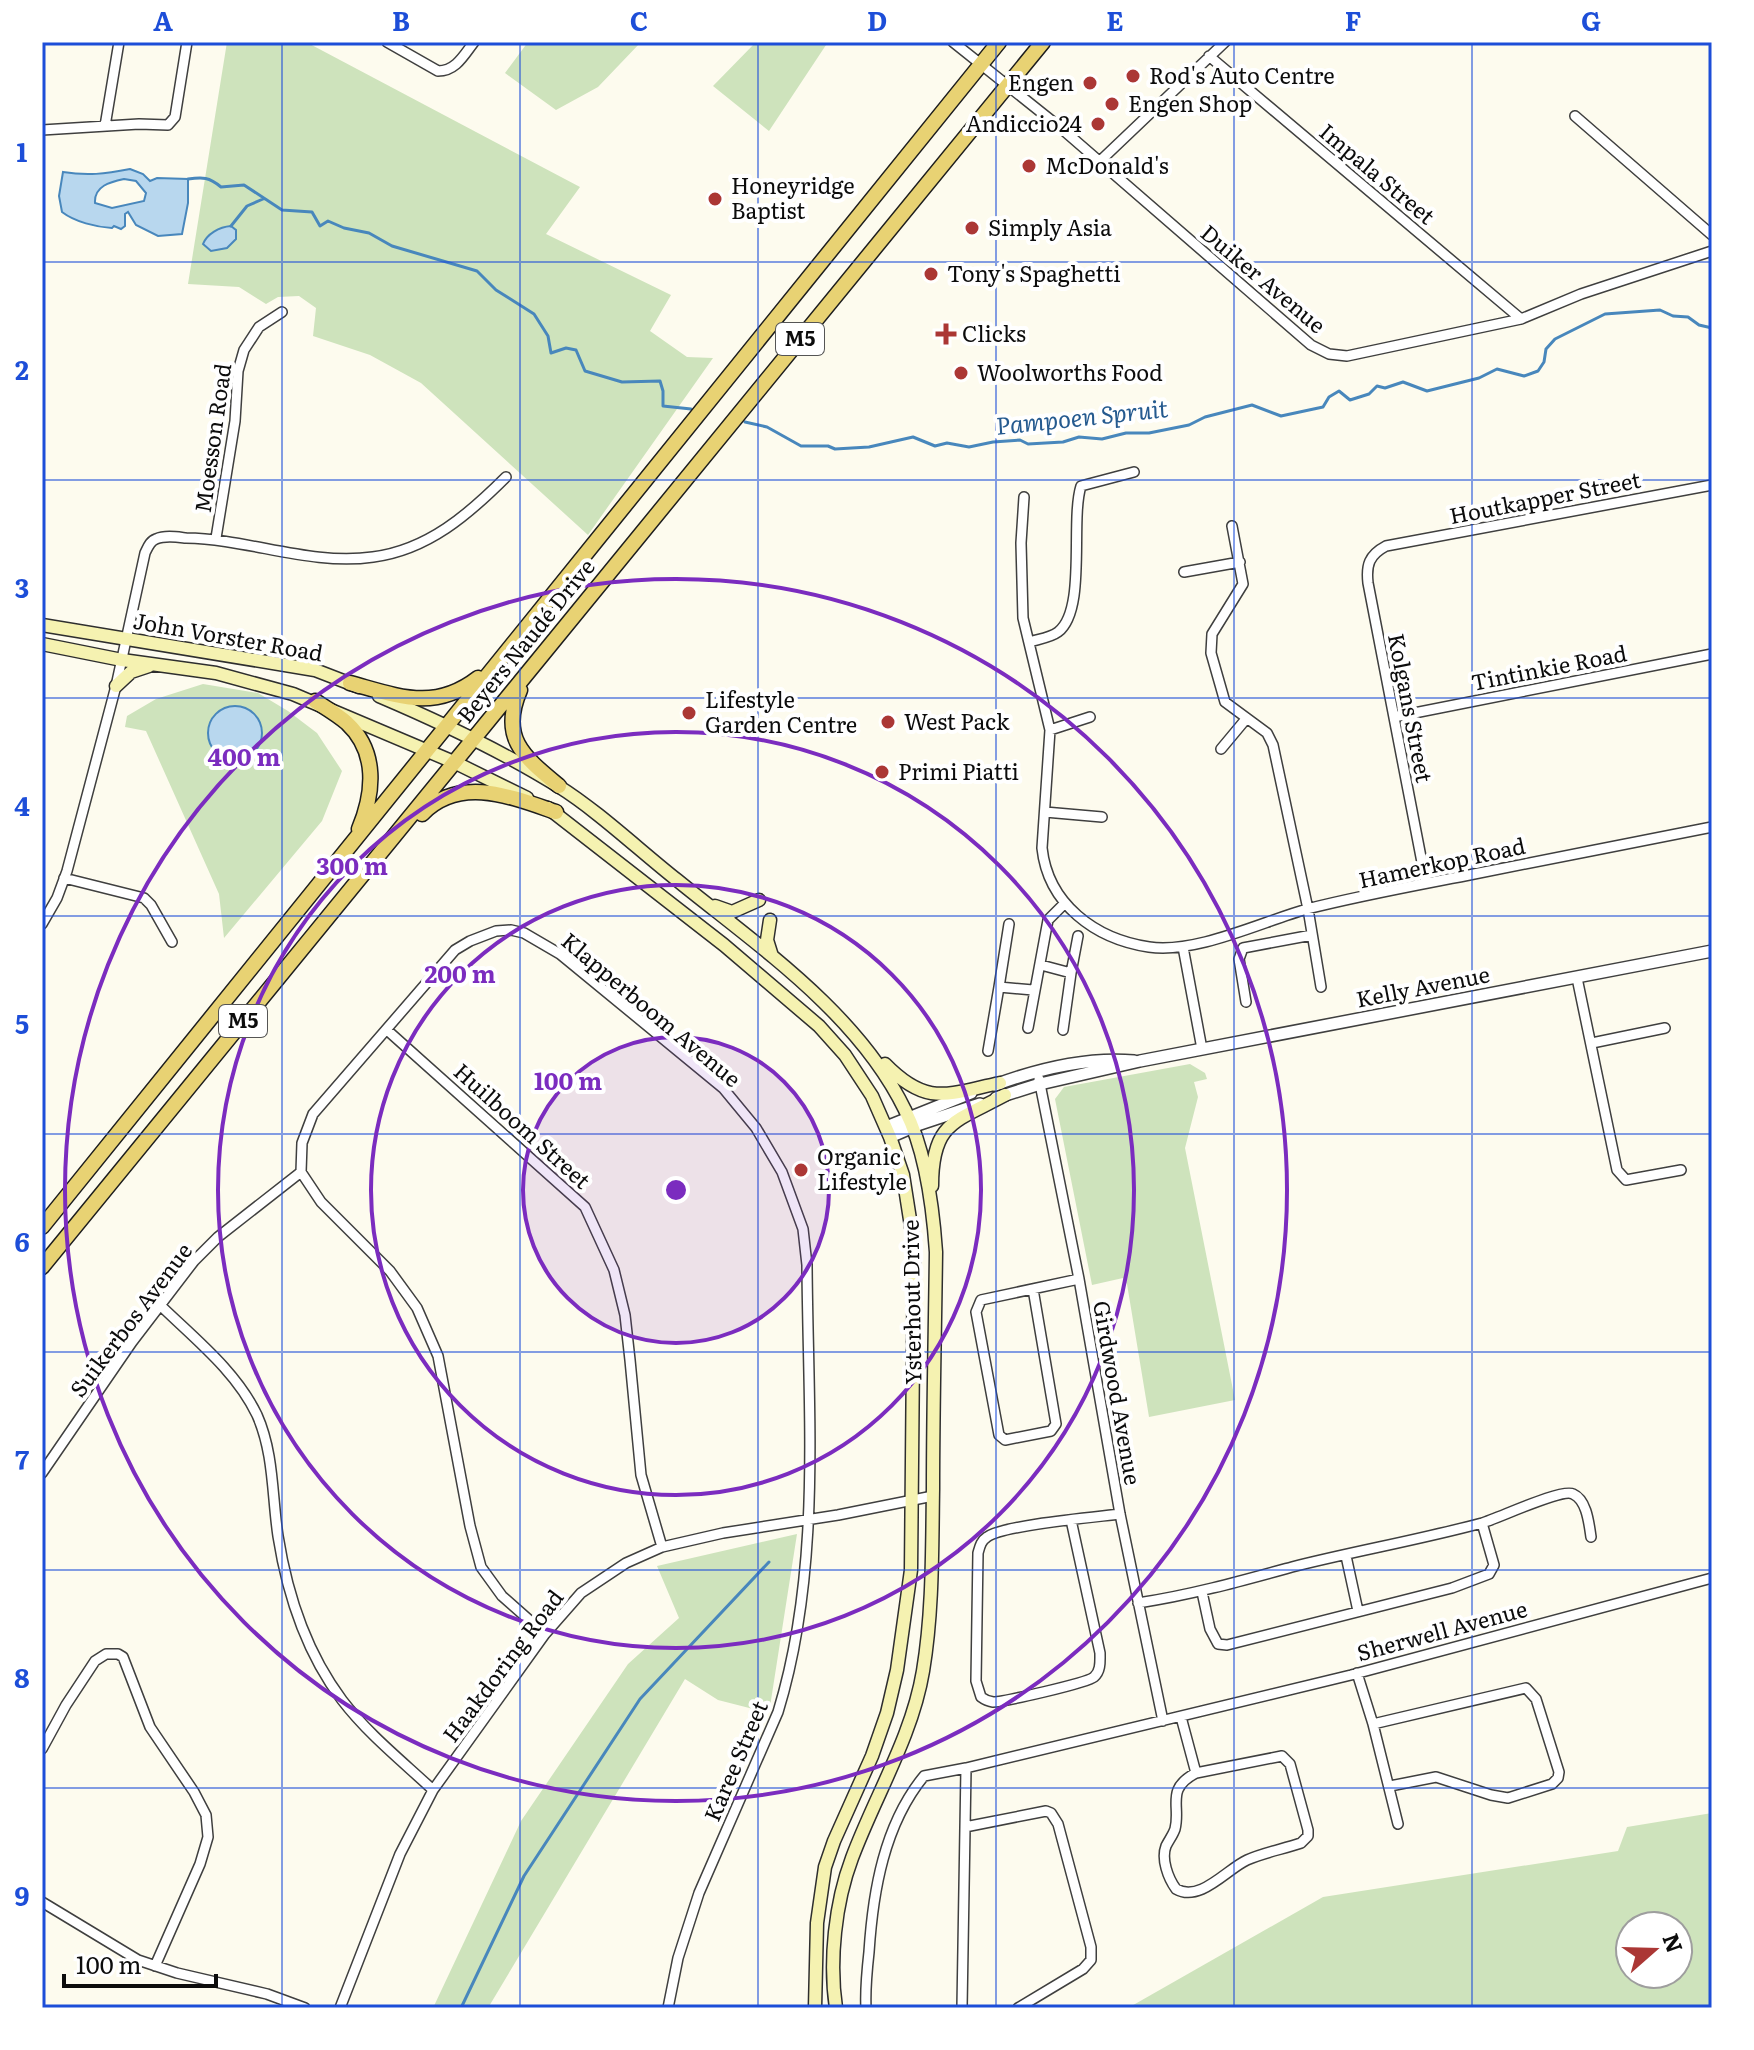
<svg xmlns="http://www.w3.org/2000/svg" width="1754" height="2050" font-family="Literata,serif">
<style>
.green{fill:#cee3bc;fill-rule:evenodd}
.water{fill:#b8d7ee;stroke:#4887bc;stroke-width:2;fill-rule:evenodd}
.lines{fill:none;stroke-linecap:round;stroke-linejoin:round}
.stream{stroke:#4887bc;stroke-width:3}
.minor-casing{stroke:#3f3f3f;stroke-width:12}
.tertiary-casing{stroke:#3f3f3f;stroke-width:14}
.secondary-casing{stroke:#2e2e2e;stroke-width:15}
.primary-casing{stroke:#1d1d1d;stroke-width:17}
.minor{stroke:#fff;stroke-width:9}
.tertiary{stroke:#fff;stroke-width:11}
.secondary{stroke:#f5f2b1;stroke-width:12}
.primary{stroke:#e8d273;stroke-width:14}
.grid{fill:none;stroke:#1d4ed8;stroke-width:2;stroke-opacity:0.55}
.ring{fill:none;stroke:#7b2cbf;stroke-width:4}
.poi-dot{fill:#ab3735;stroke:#fff;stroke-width:3}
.labels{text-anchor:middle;stroke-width:8;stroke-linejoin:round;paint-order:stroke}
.shield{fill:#fff;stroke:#555;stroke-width:2}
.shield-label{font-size:20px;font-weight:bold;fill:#0c0c0c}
.poi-label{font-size:22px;fill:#0c0c0c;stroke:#fff;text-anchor:start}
.street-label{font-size:22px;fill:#0c0c0c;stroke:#fff}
.water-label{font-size:24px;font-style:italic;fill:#255a8f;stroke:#fff}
.centre{fill:#7b2cbf;stroke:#fff;stroke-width:4}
.ring-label{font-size:24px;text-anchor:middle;font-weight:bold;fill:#7b2cbf;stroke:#fff;stroke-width:8;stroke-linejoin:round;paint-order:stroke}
.neatline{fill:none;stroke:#1d4ed8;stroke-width:3}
.grid-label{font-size:26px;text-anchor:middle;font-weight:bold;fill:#1d4ed8}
</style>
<rect width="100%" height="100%" fill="#fdfbee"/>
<path class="green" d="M227,42H306L580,187L546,234L671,295L650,331L687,357L713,358L588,535L421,383L370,355L313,336L316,308L299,296L278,297L266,304L239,287L188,284Z
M528,42H641L598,87L556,110L505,73Z
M756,42H812L826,45L769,131L713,86Z
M203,684L258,693L288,711L317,733L342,771L322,821L224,938L219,894L146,731L125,727L127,716L156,699Z
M1190,1064L1205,1073L1207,1079L1194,1082L1198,1097L1185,1148L1235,1400L1149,1417L1127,1284L1123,1278L1092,1285L1055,1099L1064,1087Z
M797,1534L769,1713L718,1700L685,1679L488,2008H433L521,1821L628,1664L679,1618L657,1566Z
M1712,1813V2008H1128L1323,1897L1618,1851L1627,1827ZM1630,1926H1678V1974H1630Z"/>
<path class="water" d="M130,169L143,174L150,181L157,178L188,179V203L182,234L158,236L136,225L128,212L125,214V226L121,229L114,226L112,228C96,227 75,222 62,212L59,196L63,172C87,176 105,174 130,169ZM124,179L136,181L146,193L144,201L112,208L95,203C94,186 110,182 124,179Z
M231,226L236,230V239L227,248L211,251L203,244C207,234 219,227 231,226Z
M208 733a27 27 0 1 1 54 0a27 27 0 1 1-54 0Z"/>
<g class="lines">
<path class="stream" d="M188,179C203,177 209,177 221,187L244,185L282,210L312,212L320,226L328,221L344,228L369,233L392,246L477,271L496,290L534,314L548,336L551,353L566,348L576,350L585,371L622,382L660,381L663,391V406L691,409
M231,226L247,206L263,199
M745,422L767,427L801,446H828L835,449L869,447L913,437L935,446L947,443L969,447L993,442L1020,440L1028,444L1063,442L1079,437L1102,439L1126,433H1149L1189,425L1205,417L1252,405L1281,416L1323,407L1329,397L1339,391L1350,400L1369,394L1377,386L1385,388L1403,382L1427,391L1479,378L1497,369L1524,376L1538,371L1544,362L1546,349L1555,339L1605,314L1660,310L1673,316L1688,317L1699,325L1712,328
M461,2008L524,1876L640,1699L769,1562"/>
<g class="minor-casing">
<path id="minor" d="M387,42L438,71C456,71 464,55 474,42
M953,42L1062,129L1311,345L1329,354L1347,356L1521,319L1581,294L1712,251
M1209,56L1521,319
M1575,116L1712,235
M105,126L119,42
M42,130L139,124L168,125L175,117L187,42
M1099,162L1225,42
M1024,497L1021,543L1023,618L1050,730L1042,848C1048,904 1095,939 1149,947C1196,954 1261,922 1307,909C1362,895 1418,885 1474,874C1553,858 1633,843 1712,827
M1232,526L1243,584L1212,634L1211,653L1225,702L1267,733L1273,745L1308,909L1321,987
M216,538L235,421L238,371L244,350L259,327L282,312
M1184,572L1240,562
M1029,642C1038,639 1050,638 1058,632C1087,610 1070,521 1081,486L1134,472
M1394,717L1712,654
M1050,730L1090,717
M1221,749L1246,719
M1045,812L1102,817
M64,878L144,898L151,905L172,942
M1426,883L1368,583C1366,565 1369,555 1386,546L1712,485
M42,924L57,898L67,871L116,686L145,553C148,547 150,541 156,539C165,535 177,537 186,538C249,539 311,566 373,557C428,550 469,514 506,477
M1009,924L999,987L1033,990
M1183,947L1202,1049
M1041,965L1071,973L1063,1030
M1071,973L1078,936
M1577,978L1617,1170L1626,1180L1681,1170
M1246,1002L1239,959L1243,948L1312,935
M1028,1028L1048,920L1064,904
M387,1030L585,1207L614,1270L625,1315L630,1360L641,1475L662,1547
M1592,1043L1665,1028
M988,1051L999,987
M1039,1079L1079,1279L1120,1514L1163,1721
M1033,1289L1056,1424L1051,1431L1005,1440L999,1435L976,1312L981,1300L1079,1279
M160,1305C195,1339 236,1371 257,1415C274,1453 272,1496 278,1536C287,1593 306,1652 342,1700C368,1734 402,1761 433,1790
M42,1473L132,1342L194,1261L218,1237L301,1172
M1071,1520L1100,1653C1100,1661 1101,1671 1094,1677C1087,1683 1003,1702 993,1702C987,1701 985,1700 981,1697L976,1681L978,1553C980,1546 981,1541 987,1537C1003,1525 1096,1517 1120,1514
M1346,1556L1358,1611
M1202,1592L1210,1629L1218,1644L1227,1645L1452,1588L1489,1574L1494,1565L1482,1523
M1138,1603C1191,1595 1241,1581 1292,1567C1355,1551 1419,1540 1482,1523C1499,1518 1562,1488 1573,1494C1587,1500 1589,1524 1591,1537
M545,1634L502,1596L481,1567L470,1526L438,1356L417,1308L390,1271L321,1202L301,1172L302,1143L313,1114L455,950L470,941L496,931L511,930L524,933L560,954L723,1088L756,1128L782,1172L803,1229L807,1265C808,1414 822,1568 778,1712L699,1893L678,1958L668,2008
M1357,1673L1373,1724L1398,1824
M1181,1717L1196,1773C1165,1789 1181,1806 1175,1829C1173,1835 1169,1840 1166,1846C1161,1859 1168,1878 1176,1889C1200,1903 1227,1869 1247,1860C1265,1852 1284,1849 1301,1843L1308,1836V1830L1290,1764L1282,1756L1196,1773
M1373,1724L1526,1688L1536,1699L1559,1772L1558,1778L1552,1784L1508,1798L1491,1795L1436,1777L1390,1786
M42,1749L66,1705L95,1661L106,1654H118L123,1657L150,1727L194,1792L206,1815L208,1837L200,1864L155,1966
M965,1827L1046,1811L1051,1813L1058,1824L1091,1947V1960L1083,1969L1018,2008
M42,1902L138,1960L177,1973L267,1994L305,2008
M340,2008L400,1854L433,1790L545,1634L581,1593L626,1563L662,1547L723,1533L838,1515L933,1496
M866,2008C865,1989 867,1970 869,1952C873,1891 884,1825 924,1776L966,1768L1351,1675L1712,1578
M962,2008L966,1768"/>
</g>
<g class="tertiary-casing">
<path id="tertiary" d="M995,1085C1038,1069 1088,1057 1134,1061
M996,1098L1040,1084L1140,1061L1712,951
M886,1127L971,1093
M890,1137L920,1124L980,1104"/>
</g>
<g class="secondary-casing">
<path id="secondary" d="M42,625L315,670L359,687
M42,644L122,660L216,673L293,694L456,763L527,798
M116,686L131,672L149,666
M379,696C440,722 502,751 558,786C598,811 639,850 677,880C758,946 858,1013 905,1110C925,1149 933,1208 936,1252C935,1331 933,1410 933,1489C932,1550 933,1611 923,1671C912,1737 875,1796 852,1858C835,1903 829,1961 836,2008
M548,808L724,945L819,1026L845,1055L872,1096L890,1137L903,1175L914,1245L911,1570L897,1670L887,1713L872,1756L834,1841L825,1867L817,1923L815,2008
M715,906L732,912L759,900
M770,920L767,940L772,956
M885,1064C927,1107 947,1094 1000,1083
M932,1186C932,1122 955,1122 1005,1095"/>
</g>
<g class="primary-casing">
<path id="primary" d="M350,683C398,696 434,712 478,678
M520,690C499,738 524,757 559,786
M315,701C326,708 338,715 347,723C378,752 374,793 359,829
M422,814C460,775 512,797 556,812
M42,1227L999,42
M42,1267L1043,42"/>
</g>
<use href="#minor" class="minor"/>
<use href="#tertiary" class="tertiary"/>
<use href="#secondary" class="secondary"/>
<use href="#primary" class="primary"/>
</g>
<path class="grid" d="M282,42V2008M520,42V2008M758,42V2008M996,42V2008M1234,42V2008M1472,42V2008M42,262H1712M42,480H1712M42,698H1712M42,916H1712M42,1134H1712M42,1352H1712M42,1570H1712M42,1788H1712"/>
<circle cx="676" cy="1190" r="153" fill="#7b2cbf" fill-opacity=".12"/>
<g class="ring">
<circle cx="676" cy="1190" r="153"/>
<circle cx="676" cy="1190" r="305"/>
<circle cx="676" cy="1190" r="458"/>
<circle cx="676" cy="1190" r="611"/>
</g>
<g class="poi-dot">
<circle cx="1133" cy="76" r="8"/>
<circle cx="1090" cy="83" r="8"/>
<circle cx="1112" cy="104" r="8"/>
<circle cx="1098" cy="124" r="8"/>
<circle cx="1029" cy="166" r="8"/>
<circle cx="715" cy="199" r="8"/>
<circle cx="972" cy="228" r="8"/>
<circle cx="931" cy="274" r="8"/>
<path d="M942 322h8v8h8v8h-8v8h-8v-8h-8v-8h8z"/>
<circle cx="961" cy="373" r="8"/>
<circle cx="689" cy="713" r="8"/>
<circle cx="888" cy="722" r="8"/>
<circle cx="882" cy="772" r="8"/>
<circle cx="801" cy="1170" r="8"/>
</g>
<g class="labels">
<g class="shield">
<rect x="776" y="323" width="48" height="32" rx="6"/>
<rect x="219" y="1005" width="48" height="32" rx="6"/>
</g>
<g class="shield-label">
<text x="800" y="346">M5</text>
<text x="243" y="1028">M5</text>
</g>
<g class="poi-label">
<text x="1149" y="84">Rod's Auto Centre</text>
<text x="1074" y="91" text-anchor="end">Engen</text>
<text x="1128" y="112">Engen Shop</text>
<text x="1082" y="132" text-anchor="end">Andiccio24</text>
<text x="1045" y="174">McDonald's</text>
<text x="731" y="194">Honeyridge<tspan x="731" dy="25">Baptist</tspan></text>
<text x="988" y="236">Simply Asia</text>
<text x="947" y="282">Tony's Spaghetti</text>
<text x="962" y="342">Clicks</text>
<text x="977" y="381">Woolworths Food</text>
<text x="705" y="708">Lifestyle<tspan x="705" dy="25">Garden Centre</tspan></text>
<text x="904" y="730">West Pack</text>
<text x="898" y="780">Primi Piatti</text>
<text x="817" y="1165">Organic<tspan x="817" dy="25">Lifestyle</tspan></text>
</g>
<g class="street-label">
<text transform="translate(1377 174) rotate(40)" y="8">Impala Street</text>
<text transform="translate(1263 279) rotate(40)" y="8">Duiker Avenue</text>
<text transform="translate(213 438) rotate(-82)" y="8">Moesson Road</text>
<text transform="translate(1545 498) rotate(-11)" y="8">Houtkapper Street</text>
<text transform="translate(228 637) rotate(10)" y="8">John Vorster Road</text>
<text transform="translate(526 641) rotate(-51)" y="8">Beyers Naudé Drive</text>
<text transform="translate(1549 668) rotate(-11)" y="8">Tintinkie Road</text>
<text transform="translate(1410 708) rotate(79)" y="8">Kolgans Street</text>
<text transform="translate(1442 863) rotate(-12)" y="8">Hamerkop Road</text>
<text transform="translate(1423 987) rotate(-11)" y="8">Kelly Avenue</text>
<text transform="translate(651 1010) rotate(40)" y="8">Klapperboom Avenue</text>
<text transform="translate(522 1126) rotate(42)" y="8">Huilboom Street</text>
<text transform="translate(912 1302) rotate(-91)" y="8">Ysterhout Drive</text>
<text transform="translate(131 1320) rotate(-53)" y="8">Suikerbos Avenue</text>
<text transform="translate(1117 1393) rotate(80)" y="8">Girdwood Avenue</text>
<text transform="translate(1442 1631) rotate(-15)" y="8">Sherwell Avenue</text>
<text transform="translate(503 1666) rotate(-53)" y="8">Haakdoring Road</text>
<text transform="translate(736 1761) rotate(-67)" y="8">Karee Street</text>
</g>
<g class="water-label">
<text transform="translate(1082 418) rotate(-6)" y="8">Pampoen Spruit</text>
</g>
</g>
<circle cx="676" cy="1190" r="12" class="centre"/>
<g class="ring-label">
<text x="244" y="766">400 m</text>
<text x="352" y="875">300 m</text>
<text x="460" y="983">200 m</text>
<text x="568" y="1090">100 m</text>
</g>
<rect width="1754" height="2050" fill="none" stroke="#ffffff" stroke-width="88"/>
<g transform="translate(1654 1950) rotate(70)"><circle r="38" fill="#ffffff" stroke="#9e9e9e" stroke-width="2"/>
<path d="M0-6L14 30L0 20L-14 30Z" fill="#ab3735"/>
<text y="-12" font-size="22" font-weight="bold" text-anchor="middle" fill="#0c0c0c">N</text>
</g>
<path d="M64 1974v12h152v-12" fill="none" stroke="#0c0c0c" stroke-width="4"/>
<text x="76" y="1974" font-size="24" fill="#0c0c0c" stroke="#ffffff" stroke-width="6" paint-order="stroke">100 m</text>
<rect x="44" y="44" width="1666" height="1962" class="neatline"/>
<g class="grid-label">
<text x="163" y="31">A</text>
<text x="401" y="31">B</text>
<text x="639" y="31">C</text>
<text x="877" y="31">D</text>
<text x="1115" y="31">E</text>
<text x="1353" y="31">F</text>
<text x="1591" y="31">G</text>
<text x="22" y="162">1</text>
<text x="22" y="380">2</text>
<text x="22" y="598">3</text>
<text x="22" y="816">4</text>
<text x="22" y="1034">5</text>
<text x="22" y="1252">6</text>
<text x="22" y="1470">7</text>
<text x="22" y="1688">8</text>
<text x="22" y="1906">9</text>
</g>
</svg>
